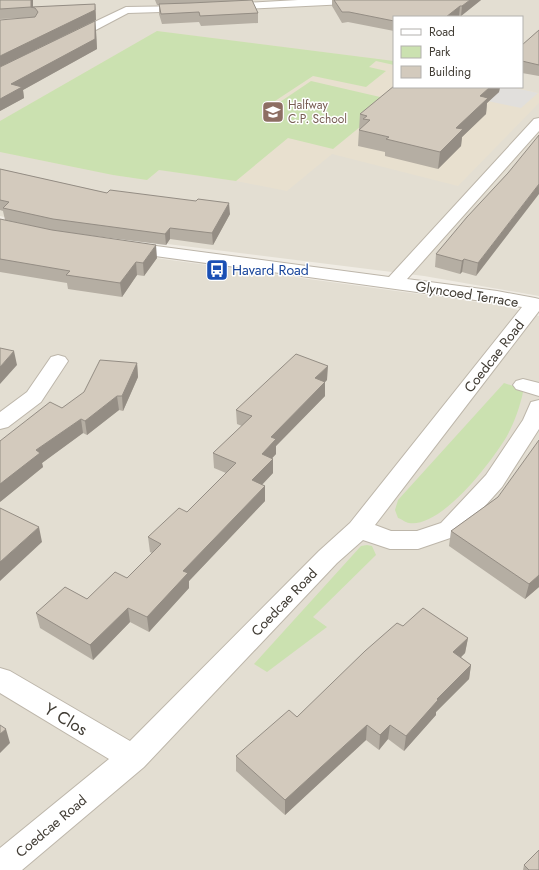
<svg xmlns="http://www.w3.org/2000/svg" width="539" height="870" font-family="Jost,sans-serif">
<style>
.residential{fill:#e3ded2;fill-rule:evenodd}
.education{fill:#e8e0cf}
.green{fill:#cbe1b0}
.parking{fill:#e1dfdc}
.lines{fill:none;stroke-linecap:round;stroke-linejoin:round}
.minor-casing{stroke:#bdb6aa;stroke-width:2}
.minor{fill:#fff;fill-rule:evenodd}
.wall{fill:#b5aea3}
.shaded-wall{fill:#948d84}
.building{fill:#d3cabd;stroke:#948d84}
.labels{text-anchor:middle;stroke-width:3;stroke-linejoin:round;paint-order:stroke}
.far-education-label{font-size:12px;fill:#785e54;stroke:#fff;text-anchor:start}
.transit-label{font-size:14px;fill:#164399;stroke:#fff;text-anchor:start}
.street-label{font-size:14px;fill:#413c34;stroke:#fff}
.near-street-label{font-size:17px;fill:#413c34;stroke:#fff}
</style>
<rect width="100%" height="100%" fill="#f0ece4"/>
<path class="residential" d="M0,0H539V296L424,276L71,232L0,216ZM394,17H522V87H394Z
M0,231L127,254L499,305L539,316V870H0Z"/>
<path class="education" d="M157,31L394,61V87H515L539,93V103L458,186L332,154L287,191L236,181L159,170L147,180L113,175L0,152V121Z"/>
<path class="green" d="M157,31L394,61V65L376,61L369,67L386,71L366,87L313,76L275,101L307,109L280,102L311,81L393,100L333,149L288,138L236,181L159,170L147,180L113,175L0,152V121Z
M504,383L520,388L523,392C520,407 514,423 507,436C492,461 442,528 409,523C406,523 402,519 398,518L395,510L398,500Z
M367,545L372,546L376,555L313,617L327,627L267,672L254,664L361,546Z"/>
<path class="parking" d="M457,87H511L538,93L521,108L450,93Z"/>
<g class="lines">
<g class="minor-casing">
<path id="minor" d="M298,0H374L372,2L368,3L226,10L222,9L220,7L222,5L226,4Z
M189,6L193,7L195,9L193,11L128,13L73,42H65L63,39L65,36L126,7Z
M539,118V131L407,279L497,291L535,298L539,299V311L375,525L391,531H417L441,523L486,475L523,420L531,402L539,400V429L502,487L459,535L418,549H390L363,540L337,563L144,767L22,870H0V848L109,759L0,693V668L10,671L130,741L319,551L350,523L522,307L497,303L126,252L120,251L117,247L120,243L126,242L389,277L534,119Z
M58,355L65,357L68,361L41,402L8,427L0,429V412L27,392L51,357Z
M523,379L539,383V396L516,389L513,385L516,381Z"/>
</g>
<use href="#minor" class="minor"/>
</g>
<path class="wall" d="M0,0H33V7L95,4L96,14V20L95,21L96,31L97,49L23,90L24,98L0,111V67L25,18L0,19Z
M155,0H248L258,13V23L201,26L199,22L162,24L159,14V5H157Z
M332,0H481L461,16L394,17V31L348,22L342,23L332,6Z
M539,30V76L522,73V45Z
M394,87H500L499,92L487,103L486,114L462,137L461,146L438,169L385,156V152L358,146L360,114Z
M0,169L107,193L230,214L213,245L170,239L166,245L54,231L5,220L3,211L0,210Z
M508,173L476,276L462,272L460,274L435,267L436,254Z
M0,219L157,258L144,276L137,275L122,297L68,289L67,283L0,272Z
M137,363L138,377L123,411L119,410L87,435L83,433L42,463L43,467L0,502L62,408Z
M327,380L325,382V396L276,446V454L272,458L273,459V473L262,485L265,486V501L189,581V588L149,632L130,622L93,660L40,628L36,613L87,599L127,578L152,553L150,552L148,537L187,512L226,473L214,468L213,453L242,426L237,424L236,410Z
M498,497L539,587L525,599L449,546L451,531Z
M403,626L468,638L465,653L461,657L471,665L469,679L436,712V715L404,751L388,739L379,750L366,740L285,815L236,771V756L297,717Z
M524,865L539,870H523Z"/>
<path class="shaded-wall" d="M31,0H33V8L31,7Z
M470,0H481L461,16L462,6Z
M95,4L96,20L0,67V56Z
M460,6L459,16L458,17H446Z
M95,21L96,31L97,49L23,90L24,98L0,111V99L11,84Z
M490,87H500L499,92L487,103L486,114L462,137L461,146L438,169L440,152L456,128L480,96Z
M539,184V194L476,276L478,263Z
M229,203L230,214L213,245L212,233Z
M170,228V239L166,245L165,234Z
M156,245L157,258L144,276L143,263Z
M464,259L462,272L460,274L462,261Z
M136,262L137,275L122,297L120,283Z
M14,351L17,365L0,384V367Z
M137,363L138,377L123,411L122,396Z
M328,366L327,380L315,392V378Z
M325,382V396L276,446V454L262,469V454L271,437Z
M117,396L119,410L87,435L85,421Z
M81,419L83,433L42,463L43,467L0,502V484L36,450Z
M273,459V473L252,495V480Z
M265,486V501L189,581V588L149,632L147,617L183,571Z
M39,527L42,542L0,581V562Z
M539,575V587L525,599L529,584Z
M128,608L130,622L93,660L90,645Z
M468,638L465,653L451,667L453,652Z
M471,665L469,679L436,712V715L404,751L406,736L437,699Z
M367,725L366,740L285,815V800Z
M390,725L388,739L379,750L380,735Z
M6,729L10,743L0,753V734Z"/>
<path class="building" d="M0,0H31V7L95,4V10L0,56V20L35,17L38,12L35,8L31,7L0,9Z
M252,0L258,13L200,16L199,12L161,14L159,4L190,3Z
M334,0H470L462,6H460L446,17H394V21L349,12H342Z
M95,21V39L11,84L22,87L0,99V67Z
M539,30V65L522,61V45Z
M394,86V87H490L480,96L488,98L456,128L463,129L440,152L386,139L389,137L359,130L370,120L363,119L367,116L360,114Z
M539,135V184L478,263L464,259L462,261L436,254L467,217L508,173Z
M0,169L107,193L110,190L196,201L198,199L229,203L212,233L170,228L165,234L53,219L3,208L9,202L0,200Z
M0,219L52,230L156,245L143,263L136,262L120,283L66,275L70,271L0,259Z
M0,348L14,351L0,367Z
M296,354L328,366L315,378L325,382L271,437L276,439L262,454L273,459L252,480L265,486L183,571L188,573L147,617L128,608L90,645L36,613L65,587L87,599L115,572L127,578L161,544L148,537L179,508L187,512L236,463L213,453L252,416L236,410Z
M100,360L137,363L122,396H117L85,421L81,419L36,450L40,453L0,484V441L50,402L62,408L84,392Z
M539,440V575L529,584L451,531L498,497Z
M0,508L39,527L0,562Z
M423,608L468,638L453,652L471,665L437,699L438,700L406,736L390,725L380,735L367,725L285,800L236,756L289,710L297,717L365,651L397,623L403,626Z
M0,725L6,729L0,734Z
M539,850V870H529L524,865Z"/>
<defs>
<g id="school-square" transform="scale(1.15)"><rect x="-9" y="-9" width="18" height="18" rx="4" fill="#8d6e63" stroke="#fff"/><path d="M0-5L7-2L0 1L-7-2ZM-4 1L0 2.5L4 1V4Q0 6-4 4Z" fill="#fff"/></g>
<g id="bus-square" transform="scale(1.15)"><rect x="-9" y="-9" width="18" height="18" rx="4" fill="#1a4fb4" stroke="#fff"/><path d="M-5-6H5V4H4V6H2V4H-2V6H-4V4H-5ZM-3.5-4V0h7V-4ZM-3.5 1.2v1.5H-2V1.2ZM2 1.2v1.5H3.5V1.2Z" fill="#fff"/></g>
</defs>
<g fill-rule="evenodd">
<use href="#school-square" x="273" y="112"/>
<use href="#bus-square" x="217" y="270"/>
</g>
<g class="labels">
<g class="far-education-label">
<text x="288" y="109">Halfway<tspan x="288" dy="14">C.P. School</tspan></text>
</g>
<g class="transit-label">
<text x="232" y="275">Havard Road</text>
</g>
<g class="street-label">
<text transform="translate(467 294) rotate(9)" y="5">Glyncoed Terrace</text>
<text transform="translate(494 356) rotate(-52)" y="5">Coedcae Road</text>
<text transform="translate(284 602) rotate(-46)" y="5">Coedcae Road</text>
<text transform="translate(51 826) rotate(-40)" y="5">Coedcae Road</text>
</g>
<g class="near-street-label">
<text transform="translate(66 719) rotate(31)" y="6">Y Clos</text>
</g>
</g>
<rect x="393" y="16" width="130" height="72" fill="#ffffff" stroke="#b3b1ae"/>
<rect x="401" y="29" width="20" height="6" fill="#ffffff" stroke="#b3b1ae"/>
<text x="429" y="36" font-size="12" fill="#413c34">Road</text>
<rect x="401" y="46" width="20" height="12" fill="#cbe1b0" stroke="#b3b1ae"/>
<text x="429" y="56" font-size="12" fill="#413c34">Park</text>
<rect x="401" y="66" width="20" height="12" fill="#d3cabd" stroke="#b3b1ae"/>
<text x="429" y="76" font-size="12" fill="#413c34">Building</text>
</svg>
